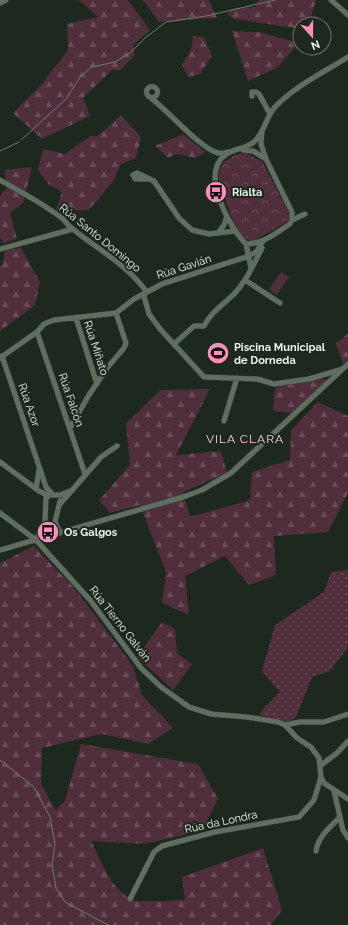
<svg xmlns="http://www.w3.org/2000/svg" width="348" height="925" font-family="Raleway,sans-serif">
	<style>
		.grass { fill: url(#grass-dots) }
		.forest { fill: url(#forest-firs) }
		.park { fill: url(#park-crowns) }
		.garden { fill: #502e3b }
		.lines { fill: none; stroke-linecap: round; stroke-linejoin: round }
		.stream { stroke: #668269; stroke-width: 1 }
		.minor-casing { stroke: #39423a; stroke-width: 6 }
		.minor { stroke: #606e61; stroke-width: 5 }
		.labels { text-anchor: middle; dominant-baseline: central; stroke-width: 4; stroke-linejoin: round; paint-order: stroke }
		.poi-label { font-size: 11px; font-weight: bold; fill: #eaf1ea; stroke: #1d281e; text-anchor: start }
		.street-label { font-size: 11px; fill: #eaf1ea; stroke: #1d281e }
		.neighbourhood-label { font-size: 12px; letter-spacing: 1px; fill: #fdcbdc; stroke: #1d281e }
	</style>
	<defs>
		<pattern id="grass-dots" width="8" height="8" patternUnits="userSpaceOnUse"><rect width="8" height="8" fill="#502e3b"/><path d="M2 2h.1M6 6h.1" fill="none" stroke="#694d58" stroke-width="1.8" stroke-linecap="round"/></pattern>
		<pattern id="forest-firs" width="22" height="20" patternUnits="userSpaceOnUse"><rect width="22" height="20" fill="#502e3b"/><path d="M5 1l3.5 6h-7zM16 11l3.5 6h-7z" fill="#694d58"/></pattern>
		<pattern id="park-crowns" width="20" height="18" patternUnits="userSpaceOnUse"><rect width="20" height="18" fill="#502e3b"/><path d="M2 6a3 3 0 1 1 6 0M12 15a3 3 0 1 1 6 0" fill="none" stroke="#694d58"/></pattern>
	</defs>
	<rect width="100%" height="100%" fill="#1d281e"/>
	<!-- grass -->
	<path class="grass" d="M348,570V647L330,671L312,677L296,717L288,722L260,715L264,708L280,692L262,671L275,625L324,592L331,572Z"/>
	<!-- forest -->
	<path class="forest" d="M79,0H128L150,30L133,45L135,55L120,70H112L83,98L90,116L42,139L13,113L41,85L68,50L67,24L98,17Z
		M143,0H209L217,18L159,22Z
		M258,0H316L309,24H300V29L234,19L227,14L234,8L256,7Z
		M232,31L259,32L299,43L277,68L248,81Z
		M193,36L204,37L212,56L200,74L188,77L182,64L191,50Z
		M121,115L141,137L136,158L121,164L113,181L89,210L56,211L62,192L47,183L38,170L43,149L65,154L90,136H98Z
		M183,134L205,152L196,158L176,154L168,158L155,146Z
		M32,167L23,203L10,213L17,239L3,243L0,237V196L8,187L4,170Z
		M21,248L40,282L35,305L0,331V266L3,264L5,250Z
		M348,334V360L343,364L336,343Z
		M322,378L327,380L293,413L273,411L275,387Z
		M210,389L176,455L221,451L227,473L183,492L190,517L250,500L252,472L290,460L291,430L318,402L348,416V493L328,532L274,536L276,575L249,585L225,556L185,576L189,615L162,603L166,572L140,505L110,513L99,500L130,465L126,423L161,390Z
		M34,546L76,590L133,666L142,695L173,728L148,744L102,734L42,748L41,783L55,810L65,801L81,744L198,764L218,799L202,831L144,844L91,841C101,861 111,890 133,900C140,903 176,900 185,900L182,877L263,848L282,910L271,925H0V563Z
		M162,622L175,629L177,653L192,664L173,690L137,657Z"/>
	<!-- park -->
	<path class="park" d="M246,153L262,161L289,213V219L285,223L253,241C236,238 231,214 226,201C224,194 220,187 219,180C216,163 233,154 246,153Z"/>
	<!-- garden -->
	<path class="garden" d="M281,272L289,277L277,295L269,289Z"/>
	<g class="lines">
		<!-- stream -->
		<path class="stream" d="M21,140L66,99L80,77L92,67L115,62L130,53L145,38L166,22L206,16L275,0
			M0,151L19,142
			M0,760L34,787L50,817L55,844L52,865L56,888L65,902L108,925"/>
		<!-- minor casing -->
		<g class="minor-casing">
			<path id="minor" d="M331,0L348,15
				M0,3L6,0
				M146.5 92a5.5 5.5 0 1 1 11 0a5.5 5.5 0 1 1-11 0Z
				M252,96V92H256L259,94L270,114
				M151,98C167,110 201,149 218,153C221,154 224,153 227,152
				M262,131L261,144L266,159L292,212V220L290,224C276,233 263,244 246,244C229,227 200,174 225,155C234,148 247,149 255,141C265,131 266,117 275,107C295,86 324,72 348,57
				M243,150L253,151L266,159
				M137,173L154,181L179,218L192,230L209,234L235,231
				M137,173L133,175L135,179H149
				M0,180C21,192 44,204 63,219C66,223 70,227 74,230C99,250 127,265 146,291L144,296L149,314L161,330L204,377L257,379L274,384L309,379L343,369
				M292,220L305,214
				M218,233L224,225L227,216
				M246,244L251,268
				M0,249L73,229
				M245,280L280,303
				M76,318L97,384
				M37,332L85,474
				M174,344L194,326H204C211,312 223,305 234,294C246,281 254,264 262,248
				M2,356L46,487L52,494
				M0,358L37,332L44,324L54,320L116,313L134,299L162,284L249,256L257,251L263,241
				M224,421L237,378
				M70,428L89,395L107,368L124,348L126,343L116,313
				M0,462L39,491L49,496
				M36,489L39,470
				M60,501L55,522L60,533
				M60,504L101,457L117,446
				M0,513L36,540L90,600L141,668L161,687L189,707L211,714L247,717L278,722L285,725L297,738L311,747L319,758L321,777L324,783L348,799
				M36,540L45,521L46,498L50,495H60L70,491
				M0,550L183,497L202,490L231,473L348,364
				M285,725L300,722H324L348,714
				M321,765L337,753L348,741
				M334,791L343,830L348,838
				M316,851C318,837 330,827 340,817
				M130,899L154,852L162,846L215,832L299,817L314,800L321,777"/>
		</g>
		<!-- minor -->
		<use href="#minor" class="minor"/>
	</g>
	<!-- icons -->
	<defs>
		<g id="bus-disc" transform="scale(1.15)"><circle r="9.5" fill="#ff8eba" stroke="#1d281e"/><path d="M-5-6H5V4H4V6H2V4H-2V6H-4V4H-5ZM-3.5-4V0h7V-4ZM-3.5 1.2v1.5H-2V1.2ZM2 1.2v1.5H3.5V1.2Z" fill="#111"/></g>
		<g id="stadium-disc" transform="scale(1.15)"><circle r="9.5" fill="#ff8eba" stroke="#1d281e"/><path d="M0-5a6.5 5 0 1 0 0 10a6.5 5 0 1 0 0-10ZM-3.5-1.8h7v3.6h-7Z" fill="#111"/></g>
	</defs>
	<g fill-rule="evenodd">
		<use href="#bus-disc" x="216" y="192"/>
		<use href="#stadium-disc" x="218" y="353"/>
		<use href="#bus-disc" x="48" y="532"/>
	</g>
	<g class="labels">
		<!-- poi labels -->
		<g class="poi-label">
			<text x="232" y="192">Rialta</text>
			<text x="234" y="347">Piscina Municipal<tspan x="234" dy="13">de Dorneda</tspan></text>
			<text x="64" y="532">Os Galgos</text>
		</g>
		<!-- street labels -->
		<g class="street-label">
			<text transform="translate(100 238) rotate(39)">Rúa Santo Domingo</text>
			<text transform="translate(184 267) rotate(-18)">Rúa Gavián</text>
			<text transform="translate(96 348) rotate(72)">Rúa Miñato</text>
			<text transform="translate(71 400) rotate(71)">Rúa Falcón</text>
			<text transform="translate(29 405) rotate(71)">Rúa Azor</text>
			<text transform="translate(120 624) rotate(52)">Rúa Tierno Galván</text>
			<text transform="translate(221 822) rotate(-12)">Rúa da Londra</text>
		</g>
		<!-- neighbourhood labels -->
		<g class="neighbourhood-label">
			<text x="245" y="439">VILA CLARA</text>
		</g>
	</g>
	<!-- north arrow -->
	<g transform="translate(312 36) rotate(159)"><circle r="19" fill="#1d281e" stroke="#6f7870"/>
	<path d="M0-3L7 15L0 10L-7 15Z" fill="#ff8eba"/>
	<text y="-6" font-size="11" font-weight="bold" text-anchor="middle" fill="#eaf1ea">N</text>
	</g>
</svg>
